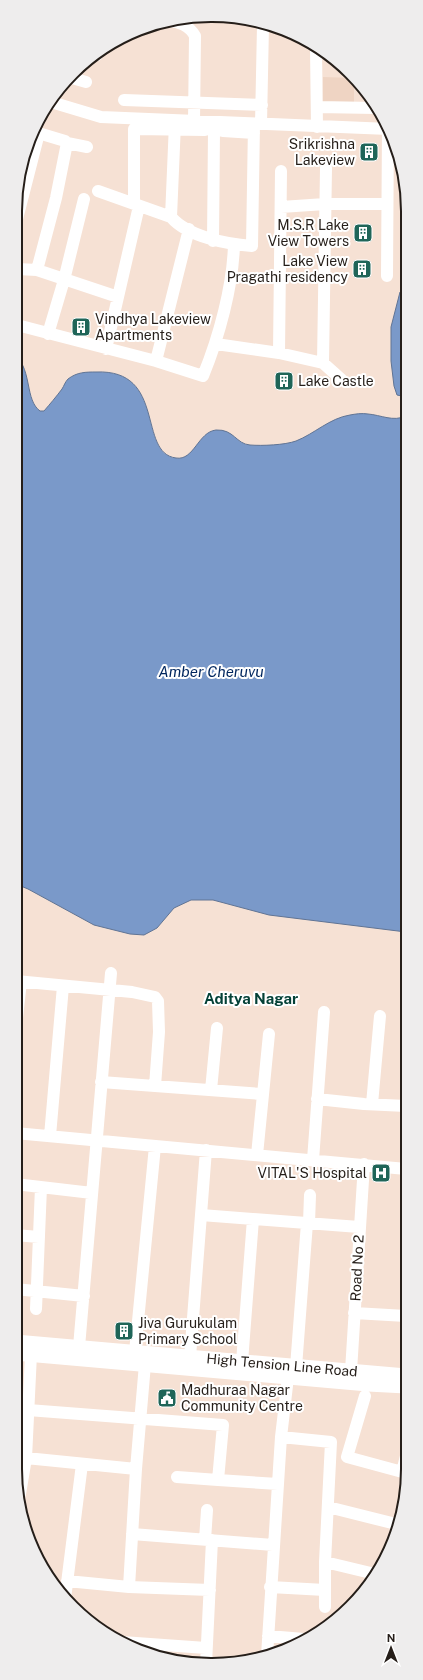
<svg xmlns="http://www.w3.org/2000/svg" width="423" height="1680" font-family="'Public Sans',sans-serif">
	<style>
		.built { fill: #efd4c3 }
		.water { fill: #7a99c9; stroke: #607494 }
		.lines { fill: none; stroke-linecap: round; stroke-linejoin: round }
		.minor { stroke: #fff; stroke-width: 12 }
		.major { stroke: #fff; stroke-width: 15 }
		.labels { text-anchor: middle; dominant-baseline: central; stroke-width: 4; stroke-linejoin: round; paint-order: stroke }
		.poi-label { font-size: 14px; fill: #251e19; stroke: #fff; text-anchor: end }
		.street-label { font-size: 14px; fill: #251e19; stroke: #fff }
		.water-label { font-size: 15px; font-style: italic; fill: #00265e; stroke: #fff }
		.neighbourhood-label { font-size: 15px; font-weight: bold; fill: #044137; stroke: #fff }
		.rim { fill: none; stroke: #251e19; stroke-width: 2 }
	</style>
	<rect width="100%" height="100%" fill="#f6e1d4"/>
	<!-- built -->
	<path class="built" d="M323,77L354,78V106L322,105Z"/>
	<!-- water -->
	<path class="water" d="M406,287V397L397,395L394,386L391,361V327L400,292Z
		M16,356C32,371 25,400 40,411H44C50,404 56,397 62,389C64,386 65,382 68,379C77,372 86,372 96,372C167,369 137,453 176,458C194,461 198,432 216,430C234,429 236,444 250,445C262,446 285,445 296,441C314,434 330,418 350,415C355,414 362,413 368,414C381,415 393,422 406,416V932L269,915L213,900H191L174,908L157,928L144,935L130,934L94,925L28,889L16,884Z"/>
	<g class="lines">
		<!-- minor -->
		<path class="minor" d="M168,21C178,21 190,26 195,36L194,122
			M316,48L317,127
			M95,54L97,55
			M72,78L86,82
			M124,100L262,105
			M51,102L101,117L389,129
			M317,107L376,108
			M261,124L263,25
			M223,131L254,133
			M35,132L65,141L67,143L56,198L37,270
			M67,143L87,147
			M98,191L171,217L175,123
			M134,203V129L205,130
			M281,207L325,204H386
			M171,217C188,237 227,244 252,246L254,124
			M17,219L39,133
			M213,241L214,130
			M17,269L37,270L118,297
			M387,276L388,126
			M17,325L156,361L203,376C219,337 233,286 234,244
			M48,334L64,280L84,199
			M216,344L279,353L323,363L342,380
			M106,349L139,206
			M279,353L281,171
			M156,361L189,229
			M323,363L326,168
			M16,981L132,992L155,997L158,1001L159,1032L155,1086
			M16,1027L21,981
			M101,1082L262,1094
			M211,1090L217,1028
			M317,1099L364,1104L406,1106
			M372,1104L380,1016
			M15,1133L406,1169
			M50,1136L63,986
			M257,1155L269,1034
			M313,1160L324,1012
			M15,1184L92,1193
			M201,1215L359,1227
			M309,1223L310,1195
			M15,1235L39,1237
			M15,1289L84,1296
			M36,1309L41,1187
			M354,1313L406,1316
			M79,1347L111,973
			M135,1352L155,1146
			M190,1357L206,1150
			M242,1362L253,1219
			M351,1371L364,1164
			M365,1396L347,1457L406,1473
			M28,1410L223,1425L218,1480L278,1484
			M281,1437L331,1442L325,1562V1607
			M26,1458L136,1469
			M402,1472L406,1456
			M177,1477L218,1480
			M20,1494L26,1458L31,1354
			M328,1507L396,1524
			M132,1534L273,1545
			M205,1540L207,1510
			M325,1562L375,1574
			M67,1581L129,1587L210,1590
			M129,1587L136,1469L145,1364
			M270,1587L325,1590
			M65,1599L82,1464
			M268,1636L304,1639
			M122,1642L206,1648
			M267,1656L281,1437L288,1377L296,1367L307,1223
			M206,1664L212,1540"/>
		<!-- major -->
		<path class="major" d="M15,1342L406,1376
			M15,1353L368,1384L406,1386"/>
	</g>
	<!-- icons -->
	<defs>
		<g id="building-square" transform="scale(1)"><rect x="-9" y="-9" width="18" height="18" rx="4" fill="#1f6558" stroke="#fff"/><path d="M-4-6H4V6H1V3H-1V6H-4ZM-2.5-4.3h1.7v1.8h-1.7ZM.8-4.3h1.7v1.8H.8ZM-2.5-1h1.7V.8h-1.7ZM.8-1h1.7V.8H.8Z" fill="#fff"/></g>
		<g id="hospital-square" transform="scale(1)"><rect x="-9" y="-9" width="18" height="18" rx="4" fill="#1f6558" stroke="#fff"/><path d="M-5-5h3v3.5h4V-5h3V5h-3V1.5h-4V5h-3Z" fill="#fff"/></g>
		<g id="civic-square" transform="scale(1)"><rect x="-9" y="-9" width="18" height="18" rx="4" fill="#1f6558" stroke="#fff"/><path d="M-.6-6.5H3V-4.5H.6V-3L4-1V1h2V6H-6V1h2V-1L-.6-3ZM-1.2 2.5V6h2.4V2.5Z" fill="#fff"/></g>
	</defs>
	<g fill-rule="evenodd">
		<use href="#building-square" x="369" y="152"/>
		<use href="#building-square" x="363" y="233"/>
		<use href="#building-square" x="362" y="269"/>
		<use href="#building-square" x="81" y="327"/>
		<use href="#building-square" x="284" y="381"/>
		<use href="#hospital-square" x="381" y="1173"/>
		<use href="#building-square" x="124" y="1331"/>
		<use href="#civic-square" x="167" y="1398"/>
	</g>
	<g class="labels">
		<!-- poi labels -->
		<g class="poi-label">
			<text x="355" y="144">Srikrishna<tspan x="355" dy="16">Lakeview</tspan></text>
			<text x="349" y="225">M.S.R Lake<tspan x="349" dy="16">View Towers</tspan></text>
			<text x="348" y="261">Lake View<tspan x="348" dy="16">Pragathi residency</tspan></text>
			<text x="95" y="319" text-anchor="start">Vindhya Lakeview<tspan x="95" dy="16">Apartments</tspan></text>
			<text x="298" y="381" text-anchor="start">Lake Castle</text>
			<text x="367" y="1173">VITAL'S Hospital</text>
			<text x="138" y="1323" text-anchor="start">Jiva Gurukulam<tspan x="138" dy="16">Primary School</tspan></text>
			<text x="181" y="1390" text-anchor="start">Madhuraa Nagar<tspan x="181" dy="16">Community Centre</tspan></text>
		</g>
		<!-- street labels -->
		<g class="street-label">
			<text transform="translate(357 1268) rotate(-87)">Road No 2</text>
			<text transform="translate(282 1365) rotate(5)">High Tension Line Road</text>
		</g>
		<!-- water labels -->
		<g class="water-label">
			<text x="211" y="671">Amber Cheruvu</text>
		</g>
		<!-- neighbourhood labels -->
		<g class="neighbourhood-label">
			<text x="251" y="998">Aditya Nagar</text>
		</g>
	</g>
	<!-- crop -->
	<path d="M0 0H423V1680H0ZM211 22H212A189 189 0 0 1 401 211V1469A189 189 0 0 1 212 1658H211A189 189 0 0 1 22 1469V211A189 189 0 0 1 211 22Z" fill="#eeeded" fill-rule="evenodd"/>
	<path class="rim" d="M211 22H212A189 189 0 0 1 401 211V1469A189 189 0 0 1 212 1658H211A189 189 0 0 1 22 1469V211A189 189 0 0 1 211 22Z"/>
	<!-- north arrow -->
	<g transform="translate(391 1648)" stroke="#ffffff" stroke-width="3" paint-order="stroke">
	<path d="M0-3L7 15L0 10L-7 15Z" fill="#251e19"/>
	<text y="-6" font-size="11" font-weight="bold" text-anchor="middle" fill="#251e19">N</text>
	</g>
</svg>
